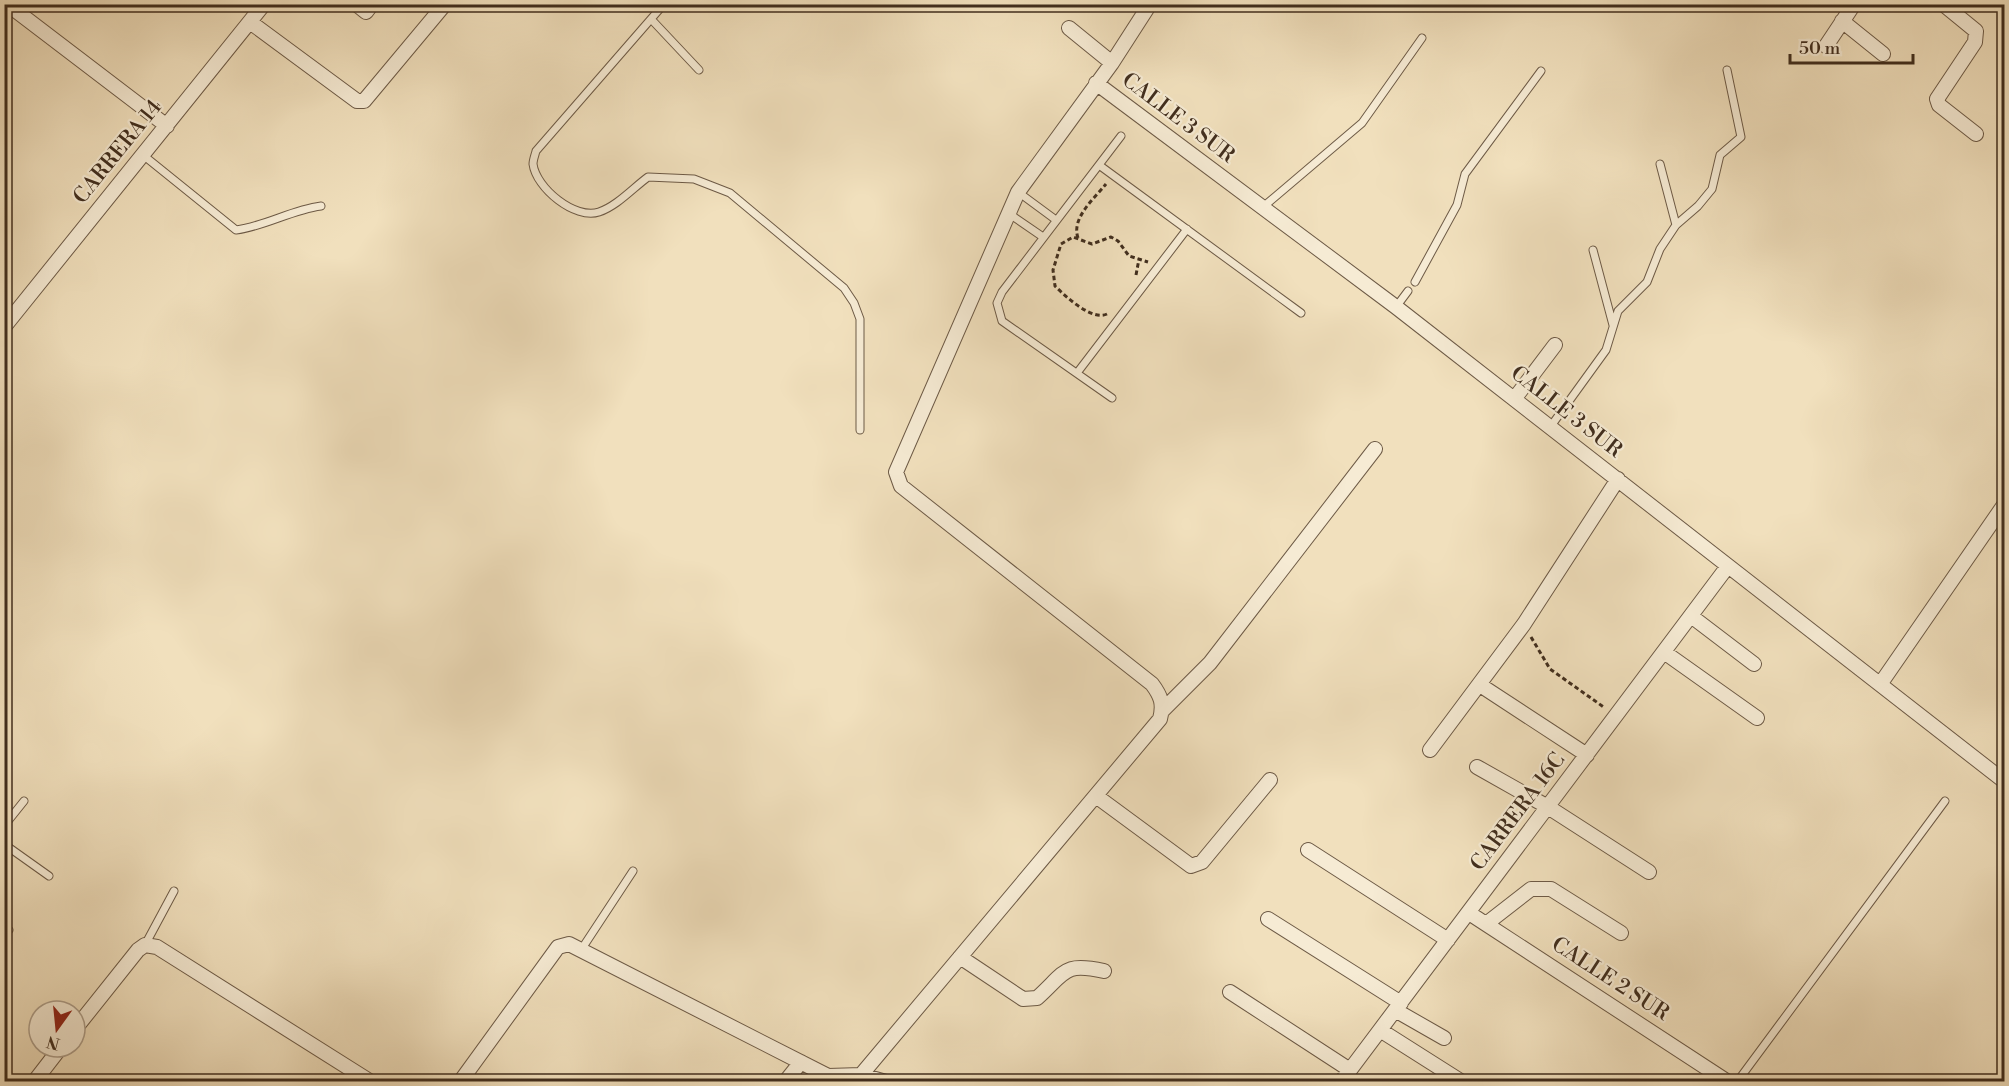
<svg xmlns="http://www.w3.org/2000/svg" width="2009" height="1086" font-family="'Libre Bodoni',serif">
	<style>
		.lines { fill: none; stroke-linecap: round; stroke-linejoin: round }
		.service-casing { stroke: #6d5a46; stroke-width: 9 }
		.minor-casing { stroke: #6d5a46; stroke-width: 16 }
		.path { stroke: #412e1e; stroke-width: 3; stroke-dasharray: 4.5 3; stroke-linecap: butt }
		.service { stroke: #f6ebd4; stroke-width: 7 }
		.minor { stroke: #f6ebd4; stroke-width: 14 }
		.labels { text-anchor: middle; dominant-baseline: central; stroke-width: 4.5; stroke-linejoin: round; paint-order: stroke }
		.street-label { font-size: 21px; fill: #412e1e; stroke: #f6ebd4 }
	</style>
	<rect width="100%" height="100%" fill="#f1e0bd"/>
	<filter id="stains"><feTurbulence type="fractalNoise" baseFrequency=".00333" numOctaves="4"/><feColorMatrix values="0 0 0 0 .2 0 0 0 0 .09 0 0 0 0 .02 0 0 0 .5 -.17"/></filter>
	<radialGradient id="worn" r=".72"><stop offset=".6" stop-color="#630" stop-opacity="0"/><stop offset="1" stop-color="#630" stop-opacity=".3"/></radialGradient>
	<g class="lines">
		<!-- service casing -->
		<g class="service-casing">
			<path id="service" d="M664,4L536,151C535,155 533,160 533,164C536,188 575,220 599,212C617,206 633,188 648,177L694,179L730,193L844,288L854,303L860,319V430
				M651,19L699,70
				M143,155L236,230C266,226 291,210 321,206
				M1660,164L1676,225
				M1099,165L1301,313
				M1018,192L1056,220
				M1263,207L1362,123L1422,38
				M1008,213L1043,237
				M1593,250L1613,325
				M1415,282L1457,205L1465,174L1541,71
				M1396,307L1408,291
				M1077,373L1187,229
				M1112,398L1002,321L997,303L1002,292L1121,136
				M1551,426L1606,350L1618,311L1647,282L1660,249L1676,225L1698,206L1712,189L1720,155L1741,137L1727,70
				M4,826L24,801
				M4,844L49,876
				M4,928L9,930
				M145,945L174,891
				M581,950L633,871
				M1737,1082L1945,801"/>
		</g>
		<!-- minor casing -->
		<g class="minor-casing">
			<path id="minor" d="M7,4L167,126
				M356,4L366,12L372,4
				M1943,4L1976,31L1975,42L1937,99L1939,105L1976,134
				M1842,21L1883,54
				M250,22L357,101H364L445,4
				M1069,28L1112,63
				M1826,46L1854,4
				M1096,83L1396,307L2004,781
				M4,327L264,4
				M1515,398L1555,345
				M1691,616L1754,664
				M1664,652L1757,718
				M1881,683L2004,505
				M1480,685L1587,755
				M1162,711L1210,663L1375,449
				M1430,750L1524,624L1618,479
				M1477,767L1548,807L1649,872
				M1096,796L1191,866L1202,862L1270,780
				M1308,850L1448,940
				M1469,913L1728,1082
				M1268,919L1401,1003
				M1486,924L1531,889H1551L1621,933
				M960,957L1023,999L1037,998C1066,972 1063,962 1104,971
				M1230,992L1350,1070
				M1395,1010L1444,1038
				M75,1029L138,950L145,945L157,947L371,1082
				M1380,1030L1462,1082
				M861,1075L1160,719C1164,704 1161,696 1152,684L901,486L896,472L1018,192L1112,63L1150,4
				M34,1082L61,1047
				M460,1082L558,947L569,944L828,1076L861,1075L886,1082
				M785,1082L801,1062
				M1341,1082L1728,566"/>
		</g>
		<!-- path -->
		<path class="path" d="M1078,238C1071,218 1094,199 1106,184
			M1136,275L1139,259
			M1107,314C1092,321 1066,297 1055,286L1053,270L1061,244L1073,237L1092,244L1111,237L1118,241L1129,256L1148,262
			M1531,637L1550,669L1605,708"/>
		<!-- service -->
		<use href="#service" class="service"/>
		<!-- minor -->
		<use href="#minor" class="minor"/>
	</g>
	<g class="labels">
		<!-- street labels -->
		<g class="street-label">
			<text transform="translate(1178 118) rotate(37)">CALLE 3 SUR</text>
			<text transform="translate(118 152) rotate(-51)">CARRERA 14</text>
			<text transform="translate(1566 412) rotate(38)">CALLE 3 SUR</text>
			<text transform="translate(1518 812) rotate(-53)">CARRERA 16C</text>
			<text transform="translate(1610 979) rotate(33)">CALLE 2 SUR</text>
		</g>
	</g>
	<!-- margin -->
	<rect width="2009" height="1086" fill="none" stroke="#f1e0bd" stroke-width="24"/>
	<rect x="6" y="6" width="1997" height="1074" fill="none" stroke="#412e1e" stroke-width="3"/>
	<rect x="12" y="12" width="1985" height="1062" fill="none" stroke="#412e1e" stroke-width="1.5"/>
	<!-- north arrow -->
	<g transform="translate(57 1029) rotate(195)"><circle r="28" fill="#f6ebd4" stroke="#ae9f8b" stroke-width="1.5"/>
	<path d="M0-4.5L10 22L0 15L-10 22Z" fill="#8f2418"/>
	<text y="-9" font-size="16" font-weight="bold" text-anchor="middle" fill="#412e1e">N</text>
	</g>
	<!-- scale -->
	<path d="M1790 54v9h123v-9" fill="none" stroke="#412e1e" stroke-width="3"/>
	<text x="1799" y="54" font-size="18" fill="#412e1e" stroke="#f6ebd4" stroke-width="4.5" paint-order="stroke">50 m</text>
	<rect width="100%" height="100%" filter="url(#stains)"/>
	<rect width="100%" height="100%" fill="url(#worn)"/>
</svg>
